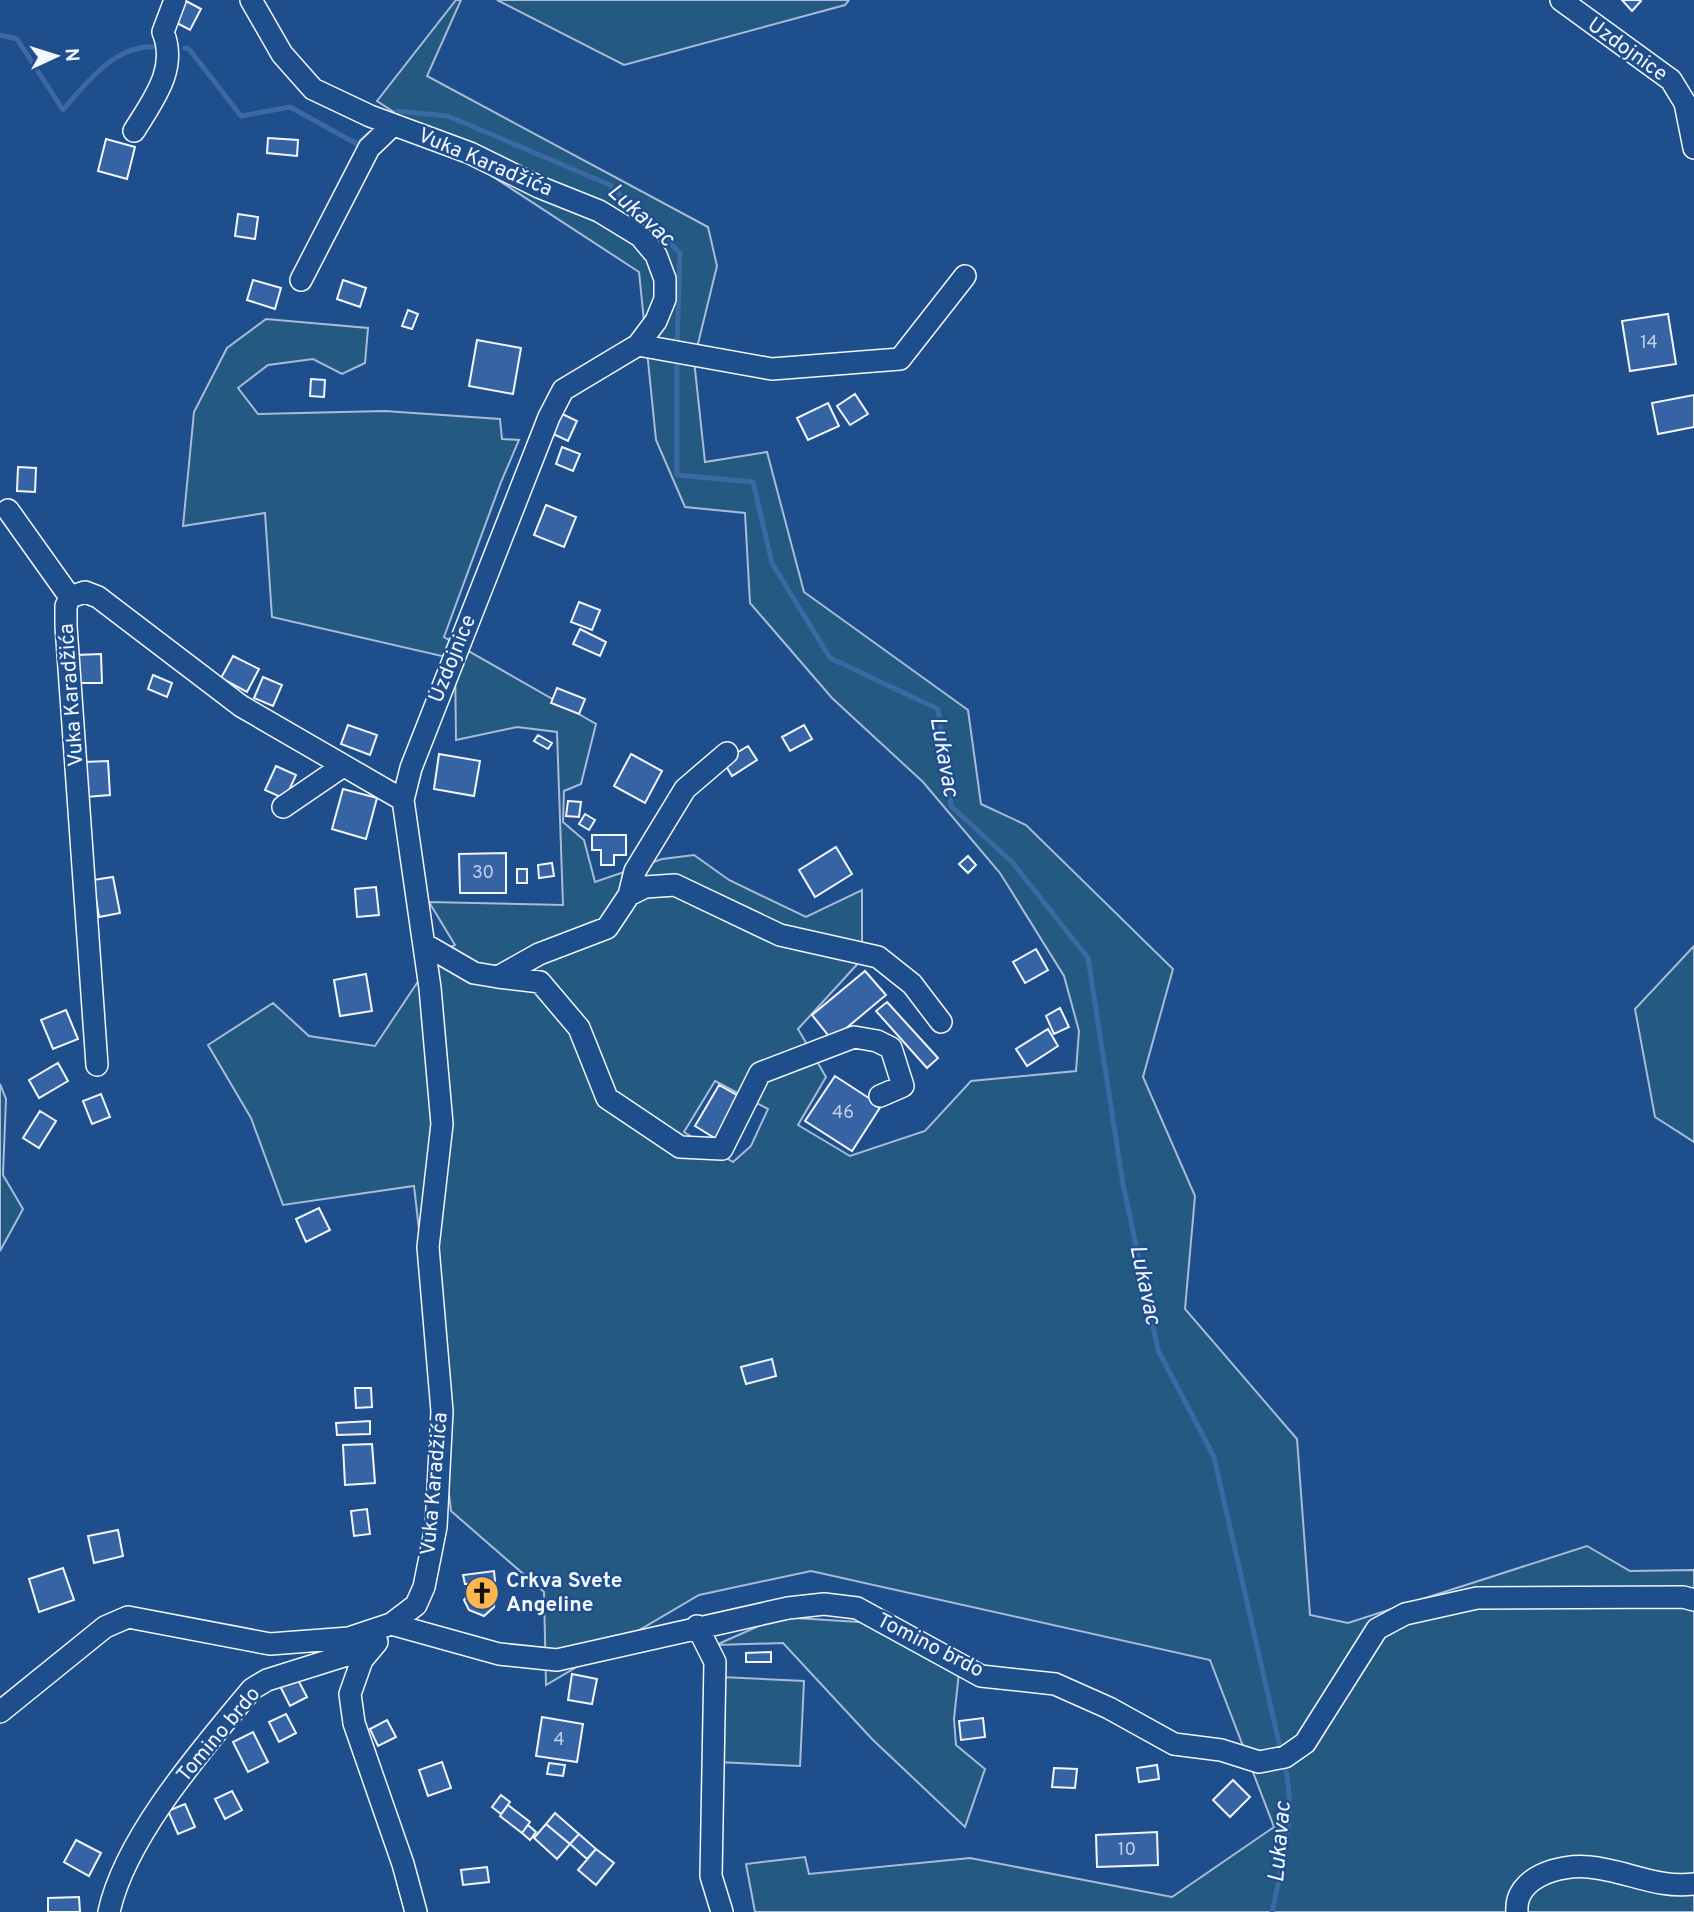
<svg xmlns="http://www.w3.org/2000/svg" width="1694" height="1912" font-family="Overpass,sans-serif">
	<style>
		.green { fill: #245a82; stroke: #a8bbd7; stroke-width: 2; fill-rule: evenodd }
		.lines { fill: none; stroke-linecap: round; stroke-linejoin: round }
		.stream { stroke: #3b69a3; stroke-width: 5 }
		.building { fill: #3563a3; stroke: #f2f6ff; stroke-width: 2 }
		.minor-casing { stroke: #f2f6ff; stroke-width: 24 }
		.minor { stroke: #1f4e8c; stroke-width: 21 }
		.labels { text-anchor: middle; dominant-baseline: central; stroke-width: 5; stroke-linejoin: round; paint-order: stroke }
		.number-label { font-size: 18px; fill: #c3d1e8 }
		.street-label { font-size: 21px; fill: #f2f6ff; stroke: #1f4e8c }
		.poi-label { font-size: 21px; font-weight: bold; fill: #f2f6ff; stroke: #1f4e8c; text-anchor: start }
		.water-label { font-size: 23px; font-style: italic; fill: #f2f6ff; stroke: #1f4e8c }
	</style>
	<rect width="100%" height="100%" fill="#1f4e8c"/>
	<!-- green -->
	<path class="green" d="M456,0H461L427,76L708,227L717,266L694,360L705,462L767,452L804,592L968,710L981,804L1026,825L1173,969L1143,1077L1195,1196L1185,1309L1297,1439L1310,1615L1348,1623L1587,1546L1630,1571L1694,1570V1912H755L746,1864L805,1857L809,1874L970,1858L1172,1897L1274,1827L1210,1660L811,1571L699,1595L546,1685L544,1592L451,1511L414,1186L283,1205L251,1118L208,1045L273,1003L309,1036L375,1046L437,953L455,945L429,902L563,905L557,732L517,727L456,740L455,659L272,617L265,513L183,526L194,412L227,348L266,319L368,328L365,363L342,374L313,359L268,365L238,388L258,414L385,411L500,419L502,439L519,440L501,482L444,637L596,724L581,784L564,791L563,822L584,840L595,882L662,859L694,855L729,880L806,917L862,890V959L798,1029L826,1077L798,1125L850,1156L925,1131L971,1081L1076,1071L1079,1031L1064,976L1000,873L923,782L832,698L750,603L745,513L685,507L656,440L639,272L377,101ZM715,1081L768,1109L751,1146L733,1162L684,1132Z
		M497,0H849L845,5L624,65Z
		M1694,946V1142L1655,1117L1635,1009Z
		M0,1084L6,1099L3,1175L23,1209L0,1251Z
		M779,1617L875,1623L959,1672L954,1719L956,1745L985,1769L965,1827L872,1739L783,1643L716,1645Z
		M721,1677L804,1681L800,1766L717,1762Z"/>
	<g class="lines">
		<!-- stream -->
		<path class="stream" d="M0,35L17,39L63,110C85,84 116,44 155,47
			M185,48L189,49L241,116L290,107L357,144L369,134
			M397,111L448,116L610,185L680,253L677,346
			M677,356V475L753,482L772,563L830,658L938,709L951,806L1012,862L1088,958L1123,1184L1158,1350L1214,1457L1279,1743
			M1272,1912C1281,1868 1296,1817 1286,1772"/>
	</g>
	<!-- building -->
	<path class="building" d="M1622,0H1640L1641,1L1632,11Z
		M186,1L201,9L190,30L175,22Z
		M268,138L298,140L297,156L267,153Z
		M106,139L135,147L127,179L98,171Z
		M238,214L258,217L255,239L235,236Z
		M253,280L281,288L275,309L247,300Z
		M343,280L366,288L360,307L337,299Z
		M408,310L418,314L412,329L402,326Z
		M1668,314L1676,364L1630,371L1622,321Z
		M477,340L521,348L513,394L469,386Z
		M311,379L325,380L324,397L310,396Z
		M855,394L868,414L850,425L837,406Z
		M1694,395V427L1658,434L1652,403Z
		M828,403L839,426L808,440L797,418Z
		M556,411L577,421L568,441L547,431Z
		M562,447L580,454L573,471L556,464Z
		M18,467L36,468L35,492L17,491Z
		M546,505L576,517L564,547L534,535Z
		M579,602L600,610L592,630L571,622Z
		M580,629L606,642L600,656L573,644Z
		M101,654L102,683H77L76,655Z
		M233,656L259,669L247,692L221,678Z
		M153,675L172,683L167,697L148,689Z
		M263,677L282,685L273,706L254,698Z
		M557,688L585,699L579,714L551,703Z
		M348,725L377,735L370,755L341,744Z
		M804,725L812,739L790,751L782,737Z
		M538,735L552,743L548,749L534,741Z
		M748,746L757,760L732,776L723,761Z
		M439,754L480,761L474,796L434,789Z
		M631,754L662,771L645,803L614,786Z
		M108,761L110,795L86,797L84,762Z
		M276,766L296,775L285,799L265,790Z
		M343,789L377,798L366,839L332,829Z
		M568,801L581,802L579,817L566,816Z
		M585,814L595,820L589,830L579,824Z
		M592,835H626V855H614V865H601V850H592Z
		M836,847L852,874L815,897L799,870Z
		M506,853V893H460L459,854Z
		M968,856L976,865L968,873L959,864Z
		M552,863L554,876L539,878L538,865Z
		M517,869H527V883H517Z
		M113,877L120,913L99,917L93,880Z
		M376,887L379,915L357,917L355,889Z
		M1036,949L1048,970L1025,983L1013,962Z
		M865,971L886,995L832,1040L812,1015Z
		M366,974L372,1011L340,1016L334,980Z
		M887,1002L938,1058L927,1068L876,1011Z
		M1060,1008L1069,1027L1054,1034L1046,1016Z
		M66,1010L78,1039L53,1049L41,1020Z
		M1048,1029L1058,1046L1027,1066L1016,1049Z
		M58,1063L68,1081L39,1098L29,1080Z
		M835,1076L881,1106L852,1151L805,1121Z
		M719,1085L742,1098L718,1140L695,1126Z
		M101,1094L110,1117L92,1124L83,1101Z
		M40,1111L56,1121L39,1148L23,1138Z
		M319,1208L330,1230L306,1242L296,1219Z
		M772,1359L776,1376L746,1384L741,1367Z
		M355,1388H371L372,1407L356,1408Z
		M370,1421V1434L337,1435L336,1423Z
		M372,1444L375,1483L345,1485L343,1445Z
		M367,1509L370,1534L354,1536L351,1511Z
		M118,1530L123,1556L94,1563L88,1536Z
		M63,1568L74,1600L39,1612L29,1579Z
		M494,1571L495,1581L488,1582L495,1595L494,1607L484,1616L469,1610L464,1600L472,1591L471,1584H465L463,1575Z
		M771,1652V1662H746V1653Z
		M572,1674L597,1679L592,1704L568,1700Z
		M297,1678L307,1697L290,1706L280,1686Z
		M286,1714L296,1733L279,1742L269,1722Z
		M542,1717L583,1724L577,1762L536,1756Z
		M983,1718L985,1737L961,1740L959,1721Z
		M387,1720L396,1737L378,1746L370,1729Z
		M253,1732L268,1762L248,1772L233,1742Z
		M442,1762L451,1788L428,1796L419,1770Z
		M549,1763L565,1765L563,1776L547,1774Z
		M1157,1765L1159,1779L1139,1782L1137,1768Z
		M1054,1768L1077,1769L1075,1788L1052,1787Z
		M1233,1780L1250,1797L1230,1817L1213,1800Z
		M232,1791L242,1810L225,1819L215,1799Z
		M501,1795L510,1802L501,1814L492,1807Z
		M185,1804L195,1827L178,1834L168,1811Z
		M508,1805L530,1822L522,1833L500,1816Z
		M555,1813L579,1834L570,1844L546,1824Z
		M546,1824L570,1844L557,1859L534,1838Z
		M528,1825L536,1832L530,1840L522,1833Z
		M1157,1832L1158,1865L1097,1867L1096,1835Z
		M579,1834L596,1849L587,1859L570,1844Z
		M76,1840L101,1853L89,1876L64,1862Z
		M596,1849L614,1863L596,1885L578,1870Z
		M487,1867L489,1882L463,1885L461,1870Z
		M79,1897L80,1912H48V1898Z"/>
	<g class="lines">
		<!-- minor casing -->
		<g class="minor-casing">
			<path id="minor" d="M1561,0L1671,80L1685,103L1694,148
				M134,131C153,100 178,69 163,32L175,0
				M301,280L369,148L393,125
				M638,345L772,369L900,359L965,276
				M8,510L70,597
				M283,807L343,766
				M629,895L635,871L685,789L727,753
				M424,944L474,973L498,977L539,954L607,928L629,895L645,887L675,885L780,935L878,957L912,984L941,1022
				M498,977L540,982L579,1028L607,1098L680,1147L722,1149L760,1073L854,1037L877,1041L891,1048L903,1086L880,1096
				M97,1065L66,626V606L70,597L85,592L98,597L241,706L403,800
				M391,1624L499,1654L557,1660L788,1608L824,1604L857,1608L981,1676L1055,1684L1109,1708L1174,1744L1221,1750L1259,1762L1285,1757L1305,1743L1377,1629L1405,1614L1477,1598L1683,1597L1694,1600
				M697,1626L715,1662L711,1876L722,1912
				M377,1642L362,1660L350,1694L354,1723L403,1864L416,1912
				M0,1712L105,1627L128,1617L270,1644L349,1638L391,1624L416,1605L424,1587L436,1527L442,1411L428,1247L442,1124L430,988L403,800L411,768L549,417L563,390L638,345L656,321L665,299V279L656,255L640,236L599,211L539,187L470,153L370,116L313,89L282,54L251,0
				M109,1912C125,1837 203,1748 252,1689L267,1680L350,1654L375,1635
				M1517,1912C1514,1877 1560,1864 1589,1867C1625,1870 1657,1889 1694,1884"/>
		</g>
		<!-- minor -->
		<use href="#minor" class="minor"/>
	</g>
	<!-- icons -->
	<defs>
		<g id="church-disc" transform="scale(1.75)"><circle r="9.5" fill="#ffb74d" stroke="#1f4e8c"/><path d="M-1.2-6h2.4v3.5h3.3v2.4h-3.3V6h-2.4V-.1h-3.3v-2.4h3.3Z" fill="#111"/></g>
	</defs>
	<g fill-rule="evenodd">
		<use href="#church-disc" x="482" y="1593"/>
	</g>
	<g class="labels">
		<!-- number labels -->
		<g class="number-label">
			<text x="1649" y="343">14</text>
			<text x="483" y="873">30</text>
			<text x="843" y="1113">46</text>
			<text x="559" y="1740">4</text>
			<text x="1127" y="1850">10</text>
		</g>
		<!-- street labels -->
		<g class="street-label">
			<text transform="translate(1627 50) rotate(36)">Uzdojnice</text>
			<text transform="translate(485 163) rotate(23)">Vuka Karadžića</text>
			<text transform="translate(453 659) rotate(-68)">Uzdojnice</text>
			<text transform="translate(72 695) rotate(-94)">Vuka Karadžića</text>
			<text transform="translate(435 1484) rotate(-85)">Vuka Karadžića</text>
			<text transform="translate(930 1646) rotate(27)">Tomino brdo</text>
			<text transform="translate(219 1735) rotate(-50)">Tomino brdo</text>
		</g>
		<!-- poi labels -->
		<g class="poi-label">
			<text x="506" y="1581">Crkva Svete<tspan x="506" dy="24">Angeline</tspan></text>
		</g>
		<!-- water labels -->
		<g class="water-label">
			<text transform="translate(640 216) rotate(42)">Lukavac</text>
			<text transform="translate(943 757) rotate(80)">Lukavac</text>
			<text transform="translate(1144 1285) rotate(78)">Lukavac</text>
			<text transform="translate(1281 1842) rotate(-85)">Lukavac</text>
		</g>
	</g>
	<!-- north arrow -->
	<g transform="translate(56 56) rotate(86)" stroke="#1f4e8c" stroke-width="5" paint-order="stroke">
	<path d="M0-5L12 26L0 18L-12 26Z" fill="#f2f6ff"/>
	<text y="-10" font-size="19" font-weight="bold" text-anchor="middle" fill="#f2f6ff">N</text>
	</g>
</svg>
